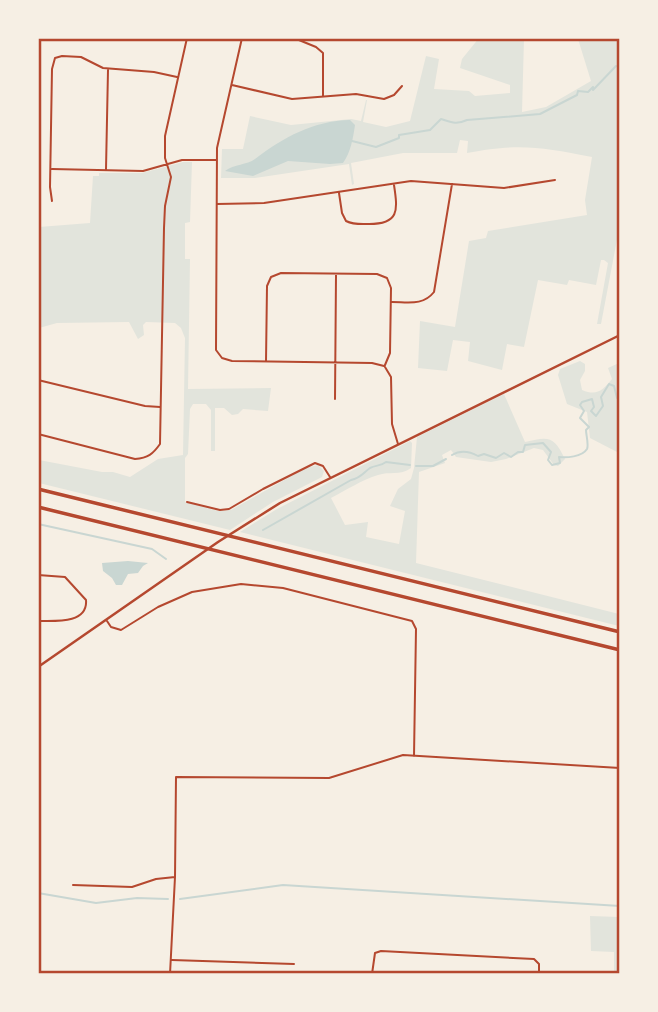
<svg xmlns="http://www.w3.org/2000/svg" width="658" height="1012" font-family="'IBM Plex Serif',serif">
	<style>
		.green { fill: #e2e4dc }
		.water { fill: #c9d6d2 }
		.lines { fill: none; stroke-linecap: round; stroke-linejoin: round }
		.stream { stroke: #c9d6d2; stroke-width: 2 }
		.minor { stroke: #b5482f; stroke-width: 2 }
		.tertiary { stroke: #b5482f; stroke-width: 2.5 }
		.motorway { stroke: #b5482f; stroke-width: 3.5 }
		.neatline { fill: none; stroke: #b5482f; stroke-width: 2.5 }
	</style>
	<rect width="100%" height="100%" fill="#f6efe4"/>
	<!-- green -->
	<path class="green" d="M479,38L524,39L522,112L546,107L591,81L578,39H618L619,229L601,324H597L608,263L604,260H601L596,285L569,280L567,285L538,280L524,347L507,344L502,370L468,361L470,342L453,340L447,371L418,368L420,321L455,327L469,241L486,238L488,231L587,215L585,200L592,157C542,147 517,143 467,153L468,141L460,140L457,153H403L351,163L354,184L352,185L349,164L255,178H221L222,149H243L250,116L291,125L351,119L361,121L366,100H367L363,122L386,127L410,121L426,56L439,59L434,89L469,91L475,96L510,93V85L460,68L462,59Z
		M183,162H192L190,222L185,223V259H190L188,389L271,388L268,411L243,409L238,414L232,415L224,408H215V451H211V410L206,404H193L190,409L188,454L185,458V502L218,511L231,510L306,468L318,465L324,471L322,477L273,502L230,530L39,483V460L102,472H113L130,477L158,459L183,455L185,338L181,328L175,323L146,322L143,325L144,335L138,339L129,322L57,323L39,328V227L90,223L93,176H99V173H142Z
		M580,361L585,364V371L580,380L582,390C597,396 602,391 612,379L608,368L619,363V453L590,438L587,412L567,404L558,375L560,369Z
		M504,394L525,442C549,436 554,436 565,459L558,466L554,465L543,450L534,448L506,459L491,462L456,457L451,450L442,455L445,463L419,472L416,563L619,614V626L240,532L277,509L410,441L412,443L411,468C400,476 389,471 378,475C362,480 346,490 331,498L345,525L368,522L366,537L399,544L405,511L390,506L398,489L411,479L414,468L417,437Z
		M590,916L619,917V973H614V952L591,951Z"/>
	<!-- water -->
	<path class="water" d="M350,120L355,125C353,138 351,152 343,163L330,164L288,161L253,176L225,171C234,164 247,165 255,159C284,137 313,121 350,120Z
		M128,561L148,563L143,566L138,573L128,574L122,585H116L112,578L103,571L102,563Z"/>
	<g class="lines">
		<!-- stream -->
		<path class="stream" d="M352,141L376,147L399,138V135L430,130L441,119C451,122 456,125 467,120L540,114L577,95L578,91L588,92L593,87V90L616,66L620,67
			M620,379V384
			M452,455C460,450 469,451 478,456L484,454L496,458L504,453L511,457L518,452H523L525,445L543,443L551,452L548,460L552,465L560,463L559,457C566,458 582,457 587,449C589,445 586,435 586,430L589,427L580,418L584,411L580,405L582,402L592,399L594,407L591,411L596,416L603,406L601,397L609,384L614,386L617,398H620
			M416,466H433L446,459
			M38,524L152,549L166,559
			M263,530L351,480C361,478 363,473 370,468C376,465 381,466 386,462L410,465
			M38,893L96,903L137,898L168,899
			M180,899L283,885L620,906"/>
		<!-- minor -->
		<path class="minor" d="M242,38L217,148L216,350L222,358L232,361L372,363L384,366
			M294,38L316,47L323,53V96
			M232,85L292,99L356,94L384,99L394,95L402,86
			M52,169L143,171L182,160H216
			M106,169L108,70
			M339,193L342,213L346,221C354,225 361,224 369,224C399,224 398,211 394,185
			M52,201L50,187L52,69L55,58L62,56L81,57L103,68L154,72L177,77
			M217,204L264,203L411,181L504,188L555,180
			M392,302C408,302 423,306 434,292L452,184
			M266,361L267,286L271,277L281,273L377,274L387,278L391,288L390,353L385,365
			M385,367L391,377L392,424L398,444
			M38,380L145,406L160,407
			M335,399L336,275
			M38,434L135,459C148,458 153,454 160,444L164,228L165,206L171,177L165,158V136L187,38
			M187,502L220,510L229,509L263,489L315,463L323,466L330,477
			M38,575L65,577L86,600C88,624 55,621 38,621
			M107,621L111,627L121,630L158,607L192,592L241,584L283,588L412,621L416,629L414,756
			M73,885L132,887L156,879L175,877
			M172,960L294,964
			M170,974L175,877L176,777L329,778L403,755L620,768
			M372,974L375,953L381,951L534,959L539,964V974"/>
		<!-- tertiary -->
		<path class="tertiary" d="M38,667L218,542L280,503L620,335"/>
		<!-- motorway -->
		<path class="motorway" d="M38,489L620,632
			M38,507L620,650"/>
	</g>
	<!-- border -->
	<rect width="658" height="1012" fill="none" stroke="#f6efe4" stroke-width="80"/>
	<rect x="40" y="40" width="578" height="932" class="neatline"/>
</svg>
